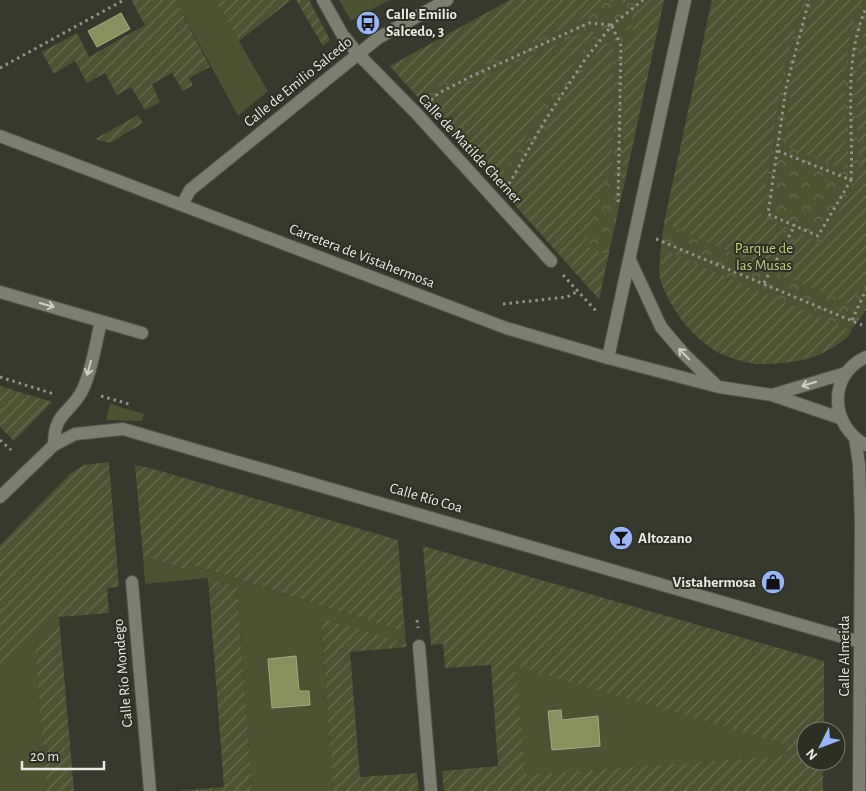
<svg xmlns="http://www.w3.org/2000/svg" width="866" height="791" font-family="'Alegreya Sans',sans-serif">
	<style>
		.grass { fill: #4c5332 }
		.park { fill: url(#park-crowns) }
		.garden { fill: url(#garden-furrows); fill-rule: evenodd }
		.water { fill: #86915d; stroke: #a4ac85 }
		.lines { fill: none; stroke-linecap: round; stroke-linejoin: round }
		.minor-casing { stroke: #52554a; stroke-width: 14 }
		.path { stroke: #93958a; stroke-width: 3; stroke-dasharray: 2.5 4; stroke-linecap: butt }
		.minor { stroke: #7b7f6f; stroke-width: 12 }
		.oneway { stroke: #ced1c6 }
		.labels { text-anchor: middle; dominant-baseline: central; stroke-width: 4; stroke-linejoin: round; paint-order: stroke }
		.poi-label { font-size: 15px; font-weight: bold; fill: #eaece3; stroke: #2c2f22; text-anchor: start }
		.street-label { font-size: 15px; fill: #eaece3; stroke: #2c2f22 }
		.park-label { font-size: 15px; fill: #bdce7f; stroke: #2c2f22 }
	</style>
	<defs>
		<pattern id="park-crowns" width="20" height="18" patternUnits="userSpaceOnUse" patternTransform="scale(1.25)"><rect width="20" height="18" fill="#4c5332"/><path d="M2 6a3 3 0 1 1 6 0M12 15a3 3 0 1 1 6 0" fill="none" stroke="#666c50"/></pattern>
		<pattern id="garden-furrows" width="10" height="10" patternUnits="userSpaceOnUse" patternTransform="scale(1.25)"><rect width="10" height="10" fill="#4c5332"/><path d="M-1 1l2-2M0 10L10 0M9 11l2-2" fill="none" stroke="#666c50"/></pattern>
	</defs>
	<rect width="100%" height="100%" fill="#36392c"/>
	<!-- grass -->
	<path class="grass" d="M185,0H215L268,91L238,116L178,5Z
		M339,0H389L351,21Z
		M110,404L144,414L142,421L106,420Z
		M143,556L188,571V564L405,632L406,643L321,619L333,791H252L237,587L208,578L145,584Z
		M55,614L59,617L34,644L47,791H0V673Z
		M514,665L786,745L787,755L526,775Z"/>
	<!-- park -->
	<path class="park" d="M510,0H664L599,299L390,66Z
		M712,0H866V310C838,352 815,363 765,364C722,365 682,332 666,293C664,288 660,281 660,275C658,238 670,200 677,163C689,109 701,54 712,0Z"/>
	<!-- garden -->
	<path class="garden" d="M131,0H185L178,5L210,67L189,78L193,85L183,91L172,73L152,84L160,102L145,110L131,87L117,95L105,73L87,83L75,61L54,74L42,52L77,33L89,57L145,25Z
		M215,0H291L239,41Z
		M296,0H309L330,40L323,46Z
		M510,0H630L626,3C608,0 598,2 587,17L431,89L419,99L390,66Z
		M650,0H664L623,190L624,43L633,32L631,16Z
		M712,0H804L784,66L761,215L786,227L767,268L664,223Z
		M815,0H862C838,52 845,115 848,171L785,146C789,98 795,44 815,0Z
		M866,26V275L852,305L778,273L798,232L821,243L857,179L859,164L856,93L858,56Z
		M591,29L595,35L557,86L496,184L429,109L444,95Z
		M604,43L613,45L612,167L584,245L608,255L599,299L507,196L566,95Z
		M138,115L143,123L110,143L95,139Z
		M662,249L852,331C844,344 825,352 811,357C784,365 757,366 729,357C699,348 669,308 660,279C658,271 661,258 662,249Z
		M0,386L52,402L14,441L0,427Z
		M109,462L119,587L107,588L109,613L59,617L74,791H47L34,644L59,617L55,614L0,673V545L71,473L84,465Z
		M135,465L150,468L398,540L405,632L189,564V571L143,556Z
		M423,546L824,661V731H806V761H823V791H444L442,771L498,766L491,665L445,668L443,644L431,645ZM515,666L786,745L787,755L526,775Z
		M208,578L237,587L252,791H176L224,787Z
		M321,618L406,643L407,647L350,652L360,777L417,773L419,791H333Z"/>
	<!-- water -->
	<path class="water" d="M121,13L130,29L97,47L88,31Z
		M296,656L299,691H309L310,705L272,708L268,659Z
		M561,710L562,720L598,716L600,746L552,750L548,711Z"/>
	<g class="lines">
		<!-- minor casing -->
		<g class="minor-casing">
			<path id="minor" d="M323,0L342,34L359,55L417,114L551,261
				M0,136L506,328L608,358L719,387L772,395L840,418
				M182,205L190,190L378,38L447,0
				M630,260L661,327L684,354L717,386
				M0,292L142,333
				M866,357C827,375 830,426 866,445
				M608,358L685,0
				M772,395L846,373
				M855,438L859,464L861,522L859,791
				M54,445C54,411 71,414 83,389C92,370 96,342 101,321
				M0,497L54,445L75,434L123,429L860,642
				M132,582L150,791
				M419,646L431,791"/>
		</g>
		<!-- path -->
		<path class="path" d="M612,26L621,46L618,205
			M0,68L122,1
			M431,100L439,93L470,77L589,23L611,25
			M778,151L851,180L818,236L768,214L786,88L809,0
			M851,180C854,122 842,63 866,8
			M509,184L544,122L584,61L612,25L643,0
			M656,239L862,325
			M563,275L598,313
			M764,283L795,225
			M503,304L567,297L578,291
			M852,320L866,290
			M0,377L54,394
			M101,396L129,404
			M0,440L11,450
			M417,620L418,628"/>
		<!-- minor -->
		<use href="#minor" class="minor"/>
	</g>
	<!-- one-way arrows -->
	<defs><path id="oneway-shaft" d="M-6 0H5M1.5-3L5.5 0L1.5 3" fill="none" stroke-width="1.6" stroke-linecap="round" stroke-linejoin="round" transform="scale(1.25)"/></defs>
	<g class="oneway">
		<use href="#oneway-shaft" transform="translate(47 305) rotate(16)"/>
		<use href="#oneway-shaft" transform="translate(684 354) rotate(-134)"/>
		<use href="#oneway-shaft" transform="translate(89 368) rotate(105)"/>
		<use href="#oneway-shaft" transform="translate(809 384) rotate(163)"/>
	</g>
	<!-- icons -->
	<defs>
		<g id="bus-disc" transform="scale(1.25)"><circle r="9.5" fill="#9ab5fd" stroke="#2c2f22"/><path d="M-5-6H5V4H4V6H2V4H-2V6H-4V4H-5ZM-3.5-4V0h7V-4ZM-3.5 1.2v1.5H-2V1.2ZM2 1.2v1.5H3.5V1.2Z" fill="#111"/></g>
		<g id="bar-disc" transform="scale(1.25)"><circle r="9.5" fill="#9ab5fd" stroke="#2c2f22"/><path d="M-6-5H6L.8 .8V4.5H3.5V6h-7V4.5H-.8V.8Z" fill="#111"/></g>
		<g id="shop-disc" transform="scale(1.25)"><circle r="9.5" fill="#9ab5fd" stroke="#2c2f22"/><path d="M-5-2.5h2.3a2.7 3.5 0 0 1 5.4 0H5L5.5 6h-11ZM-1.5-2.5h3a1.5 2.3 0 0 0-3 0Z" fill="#111"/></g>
	</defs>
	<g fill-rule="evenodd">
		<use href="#bus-disc" x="368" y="23"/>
		<use href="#bar-disc" x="621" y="538"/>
		<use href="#shop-disc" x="773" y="582"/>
	</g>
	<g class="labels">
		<!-- poi labels -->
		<g class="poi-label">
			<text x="386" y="14">Calle Emilio<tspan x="386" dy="17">Salcedo, 3</tspan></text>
			<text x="638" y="538">Altozano</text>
			<text x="756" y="582" text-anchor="end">Vistahermosa</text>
		</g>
		<!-- street labels -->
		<g class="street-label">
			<text transform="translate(298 82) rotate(-39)">Calle de Emilio Salcedo</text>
			<text transform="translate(470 149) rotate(47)">Calle de Matilde Cherner</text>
			<text transform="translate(362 256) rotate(21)">Carretera de Vistahermosa</text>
			<text transform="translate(426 498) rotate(16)">Calle Río Coa</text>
			<text transform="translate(844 656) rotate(-90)">Calle Almeida</text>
			<text transform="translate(123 673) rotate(-95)">Calle Río Mondego</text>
		</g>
		<!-- park labels -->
		<g class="park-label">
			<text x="764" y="248">Parque de<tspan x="764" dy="17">las Musas</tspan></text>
		</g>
	</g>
	<!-- north arrow -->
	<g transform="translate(821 746) rotate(228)"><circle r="24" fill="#2c2f22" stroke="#787b6f"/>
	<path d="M0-4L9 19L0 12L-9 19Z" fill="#9ab5fd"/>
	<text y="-8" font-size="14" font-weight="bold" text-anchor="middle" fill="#eaece3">N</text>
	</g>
	<!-- scale -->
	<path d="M22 761v8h82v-8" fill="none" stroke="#eaece3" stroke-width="2.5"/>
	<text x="30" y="761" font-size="15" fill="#eaece3" stroke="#2c2f22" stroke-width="4" paint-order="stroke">20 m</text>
</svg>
